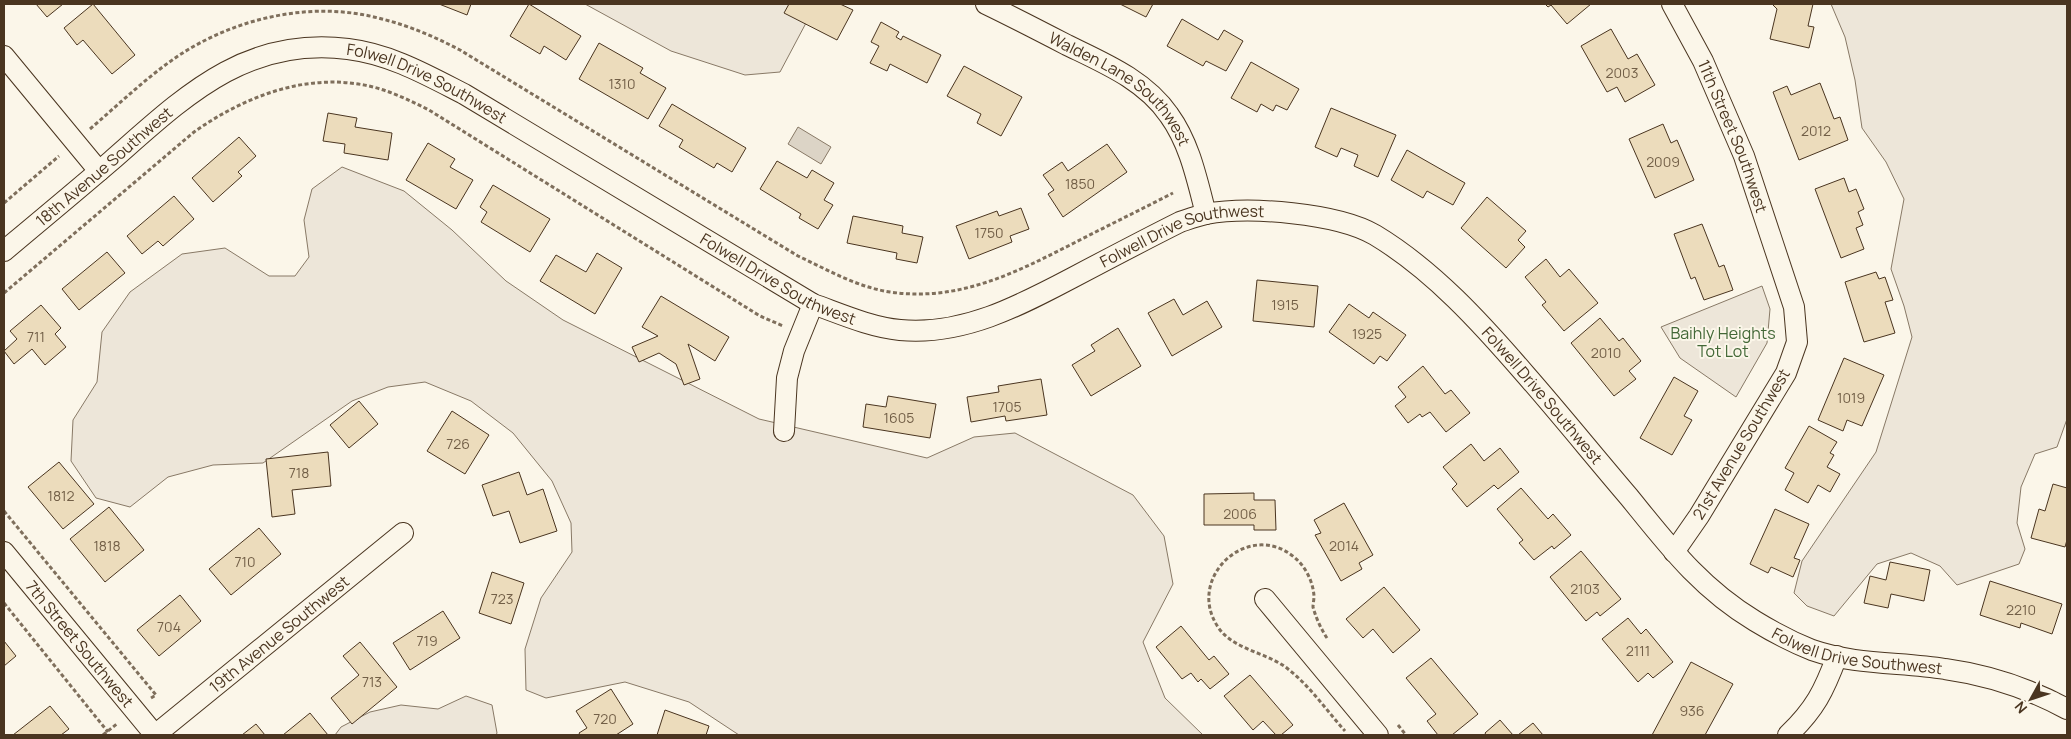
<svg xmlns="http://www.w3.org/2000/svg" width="2071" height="739" font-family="Manrope,sans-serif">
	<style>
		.green { fill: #ede6d9; stroke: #887966 }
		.water { fill: #dcd4c6; stroke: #887966 }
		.building { fill: #ecdcbc; stroke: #4a3520 }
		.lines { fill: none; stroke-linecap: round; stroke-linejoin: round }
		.minor-casing { stroke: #4a3520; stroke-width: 22 }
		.path { stroke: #7f6f5c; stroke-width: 3; stroke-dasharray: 4 2.5; stroke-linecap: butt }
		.minor { stroke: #fbf6e9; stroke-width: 20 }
		.labels { text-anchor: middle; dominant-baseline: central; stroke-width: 4; stroke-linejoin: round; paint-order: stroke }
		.number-label { font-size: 14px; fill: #725f47 }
		.street-label { font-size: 16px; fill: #4a3520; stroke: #fbf6e9 }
		.park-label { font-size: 16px; fill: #436837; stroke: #fbf6e9 }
	</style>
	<rect width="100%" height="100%" fill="#fbf6e9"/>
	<!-- green -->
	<path class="green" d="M585,4H794L806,23L780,72L745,75L671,51Z
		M1831,4H2067V419L2057,447L2035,454L2021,487L2017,523L2025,549L2019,564L1957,585L1940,566L1911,553L1877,564L1834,616L1807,606L1794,593L1802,561L1876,452L1912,337L1904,306L1891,269L1904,199L1886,162L1862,128L1855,80L1845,37Z
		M342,167L404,191L452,230L506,281L563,320L759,419L927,458L974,437L1015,433L1133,495L1164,536L1173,584L1143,642L1165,698L1203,735H739L689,702L625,682L546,698L526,690L525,649L541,598L572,552L571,523L552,481L513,433L471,401L425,382L388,387L352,401L263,463L213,465L168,477L130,507L96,498L71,461L73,420L97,382L102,332L130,292L182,254L225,248L269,276H295L309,257L304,220L312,189Z
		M1762,286L1770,309L1767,343L1736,397L1680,358L1661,327Z
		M466,696L492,705L497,733L496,735H335L341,727L370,712L401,705L438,709Z"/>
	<!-- water -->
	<path class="water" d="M798,127L831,147L821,164L788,144Z"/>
	<!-- building -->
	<path class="building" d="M36,4H63L47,17Z
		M93,4L135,55L112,74L83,40L77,45L64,28Z
		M439,4H471L467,15Z
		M529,4L581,36L566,60L544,46L540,54L510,36Z
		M789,4H840L853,10L837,40L784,13Z
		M1120,4H1153L1146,17Z
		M1545,4H1591L1567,24L1551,5L1548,7Z
		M1772,4H1813L1808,26L1814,27L1809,48L1770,39L1777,9Z
		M1182,19L1218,40L1224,30L1243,41L1226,71L1206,61L1203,66L1167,46Z
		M881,22L899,32L896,37L901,40L903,36L941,55L927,83L890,64L887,71L870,63L879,46L871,42Z
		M1611,29L1628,59L1637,54L1655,85L1625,102L1617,87L1607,92L1581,46Z
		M599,43L643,68L640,73L666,88L648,119L579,79Z
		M1251,62L1299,89L1287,110L1276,105L1273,111L1261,104L1257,112L1231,98Z
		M964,66L1022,97L1001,136L977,123L981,114L947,96Z
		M1820,83L1834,119L1840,117L1848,140L1799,160L1773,92L1787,86L1791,95Z
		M672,104L746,148L732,172L717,163L714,168L679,147L683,140L659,126Z
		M1331,108L1396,135L1378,177L1354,166L1358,155L1341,148L1337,157L1315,147Z
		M328,113L357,118L355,127L392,133L388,160L344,153L345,144L323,141Z
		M1663,124L1671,143L1677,140L1694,180L1655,198L1629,139Z
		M239,137L256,156L238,172L242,176L213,202L192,178Z
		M428,143L455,159L450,167L473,180L456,209L406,180Z
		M1107,144L1127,172L1063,217L1048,194L1054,190L1043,175L1062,162L1068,171Z
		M1407,150L1465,183L1453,205L1427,191L1423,198L1391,180Z
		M777,161L807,178L812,170L834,183L824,200L833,205L818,229L799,218L801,214L760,189Z
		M1844,178L1849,192L1856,189L1864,209L1858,212L1863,225L1856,228L1864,249L1841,258L1815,189Z
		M493,185L550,219L530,252L481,222L487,212L480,207Z
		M174,196L194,219L163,246L158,241L142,254L127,236Z
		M1487,197L1526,231L1518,240L1525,247L1506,268L1461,228Z
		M1021,208L1029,229L1010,236L1012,242L969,259L956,226L997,211L999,216Z
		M853,216L903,226L902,233L923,237L917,263L896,259L897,253L847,243Z
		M1702,224L1719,267L1724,265L1733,290L1704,300L1695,277L1691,279L1674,234Z
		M107,252L125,273L79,310L62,289Z
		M597,253L622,268L595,314L540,281L556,255L586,272Z
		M1546,259L1560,277L1569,269L1598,303L1564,331L1542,305L1546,302L1525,277Z
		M1876,272L1879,279L1885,277L1893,300L1885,302L1895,333L1864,342L1845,282Z
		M1257,280L1318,286L1314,327L1253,321Z
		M661,296L729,337L715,361L688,344L700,379L684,385L676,364L659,353L639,362L632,347L658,336L642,327Z
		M1174,299L1183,315L1207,301L1222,327L1172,356L1148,313Z
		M1349,304L1369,318L1373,312L1406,335L1387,361L1380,356L1374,364L1329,332Z
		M41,305L61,328L55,334L66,347L45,365L32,349L14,364L4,351L17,339L10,331Z
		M1600,318L1619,341L1623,338L1641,361L1629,371L1636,379L1614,396L1571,343Z
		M1118,328L1141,366L1091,396L1072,365L1095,351L1091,345Z
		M1844,358L1884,375L1862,426L1847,420L1843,431L1818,420Z
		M1423,366L1445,394L1451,390L1470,413L1446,432L1430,412L1422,417L1420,414L1408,423L1395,406L1406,397L1398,387Z
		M1674,377L1698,391L1684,416L1692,420L1672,455L1640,438Z
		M1041,379L1047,415L1006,421L1005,416L971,422L967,397L999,392L998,386Z
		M888,396L936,404L930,438L863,427L866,404L886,407Z
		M359,401L378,424L349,448L330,425Z
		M452,411L489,435L465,474L427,451Z
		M1809,426L1837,442L1830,453L1834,455L1827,467L1840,474L1830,492L1818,485L1808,503L1785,490L1794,473L1785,468Z
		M1471,444L1484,461L1500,448L1519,472L1498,489L1494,485L1467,507L1452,489L1457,484L1443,467Z
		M328,452L331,486L292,490L295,514L272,517L266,459Z
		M59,462L94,504L63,529L28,487Z
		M519,472L527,495L543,489L557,531L520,543L509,511L493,516L482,485Z
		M2053,484L2067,488V540L2065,547L2031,538L2039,509L2045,511Z
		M1521,488L1548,519L1553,514L1571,535L1554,549L1552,546L1534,560L1519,543L1523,540L1497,509Z
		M1254,493V500H1275L1276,530H1254V525H1204V494Z
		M1344,503L1373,555L1359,563L1362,569L1341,581L1315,535L1321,533L1314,520Z
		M109,507L144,550L105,582L70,539Z
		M1775,509L1809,524L1794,558L1800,560L1793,577L1771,567L1768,573L1750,564Z
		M259,528L281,554L231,595L209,569Z
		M1581,551L1621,599L1600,616L1597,612L1586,621L1550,577Z
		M1890,562L1930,570L1924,601L1891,594L1888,608L1864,603L1870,576L1886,580Z
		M492,572L524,583L511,624L479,613Z
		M1990,581L2062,604L2052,634L2021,623L2020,628L1980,615Z
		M1384,587L1420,630L1393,653L1373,629L1363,638L1346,619Z
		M180,595L201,621L159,656L137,630Z
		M443,611L460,638L410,670L393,643Z
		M1628,618L1641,634L1646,629L1673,662L1653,678L1648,673L1638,682L1602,639Z
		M1181,626L1209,660L1214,656L1229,674L1210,689L1201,679L1198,682L1191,673L1182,679L1156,647Z
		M4,641L16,656L4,666Z
		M360,642L397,687L352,724L331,698L359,675L343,656Z
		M1431,658L1478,714L1452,735H1438L1427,721L1436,714L1406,678Z
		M1691,662L1733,684L1705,735H1652Z
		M1250,675L1293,725L1281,735H1276L1263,721L1253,730L1224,696Z
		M611,689L633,724L616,735H580L579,733L587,728L576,711Z
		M50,706L69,729L61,735H13Z
		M665,710L709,726L706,735H657Z
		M310,713L328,735H283Z
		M1500,720L1513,735H1486L1485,733Z
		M1533,723L1543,735H1518Z
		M256,724L265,735H242Z"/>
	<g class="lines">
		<!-- minor casing -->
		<g class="minor-casing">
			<g id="minor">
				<path id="s1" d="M986,4C1013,17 1040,31 1067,45C1104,63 1145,80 1169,115C1190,144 1197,180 1206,214"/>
				<path id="s2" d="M1672,4L1703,61L1744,156L1794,307L1797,342L1786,373L1699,516L1674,552"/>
				<path d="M4,56L99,171"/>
				<path id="s3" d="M4,251C40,221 76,191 111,161C183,98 244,36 348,49C390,54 427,75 464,94L813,304C841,314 870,327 900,330C962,336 1019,306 1072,278C1108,259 1144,240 1180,222C1189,219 1197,216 1206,214C1249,206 1337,213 1375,235C1433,270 1481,323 1525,374C1560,414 1594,456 1629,497C1668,545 1700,588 1755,621C1773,632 1792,642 1812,650C1855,665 1902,662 1945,669C1988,675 2030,689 2067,709"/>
				<path d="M784,431L787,378L794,351L813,304"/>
				<path id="s4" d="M4,552L155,735"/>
				<path d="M1265,599L1378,735"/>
				<path id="s5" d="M155,735L403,533"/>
				<path d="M1788,735C1815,709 1824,691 1837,656"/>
			</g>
		</g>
		<!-- path -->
		<path class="path" d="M90,129C119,104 147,77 178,56C237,17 314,0 382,19C410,26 435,37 460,50L798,256C828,270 857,287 890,292C959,302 1015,273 1074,243C1107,226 1140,210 1173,193
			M4,203L59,156
			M4,293L194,132C245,96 309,71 373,87C393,92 411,101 429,110L760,316L783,326
			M4,511L156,695L151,698
			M4,603L108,732
			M1327,638C1321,629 1316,618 1313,607C1313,604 1314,600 1314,596C1313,581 1305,566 1294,557C1248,519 1185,578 1218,627C1233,650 1267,652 1288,669C1310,686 1327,711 1345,731
			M1398,725L1406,735
			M103,735L118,723"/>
		<!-- minor -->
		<use href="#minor" class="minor"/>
	</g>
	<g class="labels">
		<!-- number labels -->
		<g class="number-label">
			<text x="1622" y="72">2003</text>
			<text x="622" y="83">1310</text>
			<text x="1816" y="130">2012</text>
			<text x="1663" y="161">2009</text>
			<text x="1080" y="183">1850</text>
			<text x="989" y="232">1750</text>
			<text x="1285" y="304">1915</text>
			<text x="1367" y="333">1925</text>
			<text x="36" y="336">711</text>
			<text x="1606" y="352">2010</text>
			<text x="1851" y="397">1019</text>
			<text x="1007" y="406">1705</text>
			<text x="899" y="417">1605</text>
			<text x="458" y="443">726</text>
			<text x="299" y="472">718</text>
			<text x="61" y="495">1812</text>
			<text x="1240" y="513">2006</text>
			<text x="107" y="545">1818</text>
			<text x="1344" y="545">2014</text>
			<text x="245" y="561">710</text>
			<text x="1585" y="588">2103</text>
			<text x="502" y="598">723</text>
			<text x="2021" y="609">2210</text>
			<text x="169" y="626">704</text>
			<text x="427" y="640">719</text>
			<text x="1638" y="650">2111</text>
			<text x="372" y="681">713</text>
			<text x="1692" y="710">936</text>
			<text x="605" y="718">720</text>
		</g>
		<!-- street labels -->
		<g class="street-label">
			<text stroke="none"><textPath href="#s3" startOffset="498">Folwell Drive Southwest</textPath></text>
			<text stroke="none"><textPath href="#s1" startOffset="161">Walden Lane Southwest</textPath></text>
			<text stroke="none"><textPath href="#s2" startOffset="146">11th Street Southwest</textPath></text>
			<text stroke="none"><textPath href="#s3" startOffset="131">18th Avenue Southwest</textPath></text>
			<text stroke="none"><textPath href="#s3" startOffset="1338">Folwell Drive Southwest</textPath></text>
			<text stroke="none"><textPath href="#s3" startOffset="902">Folwell Drive Southwest</textPath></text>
			<text stroke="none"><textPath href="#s3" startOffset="1772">Folwell Drive Southwest</textPath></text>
			<text transform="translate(1741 444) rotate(-59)">21st Avenue Southwest</text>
			<text stroke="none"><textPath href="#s5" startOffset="160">19th Avenue Southwest</textPath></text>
			<text stroke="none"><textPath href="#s4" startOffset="119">7th Street Southwest</textPath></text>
			<text stroke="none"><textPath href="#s3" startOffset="2192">Folwell Drive Southwest</textPath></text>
		</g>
		<!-- park labels -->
		<g class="park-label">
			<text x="1723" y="333">Baihly Heights<tspan x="1723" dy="18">Tot Lot</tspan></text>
		</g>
	</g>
	<!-- border -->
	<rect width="2071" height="739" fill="none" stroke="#4a3520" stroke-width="10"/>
	<!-- north arrow -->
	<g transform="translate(2031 699) rotate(230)" stroke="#fbf6e9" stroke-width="4" paint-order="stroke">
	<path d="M0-4L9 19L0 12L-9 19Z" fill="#4a3520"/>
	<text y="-8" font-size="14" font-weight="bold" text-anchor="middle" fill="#4a3520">N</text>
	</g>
</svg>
